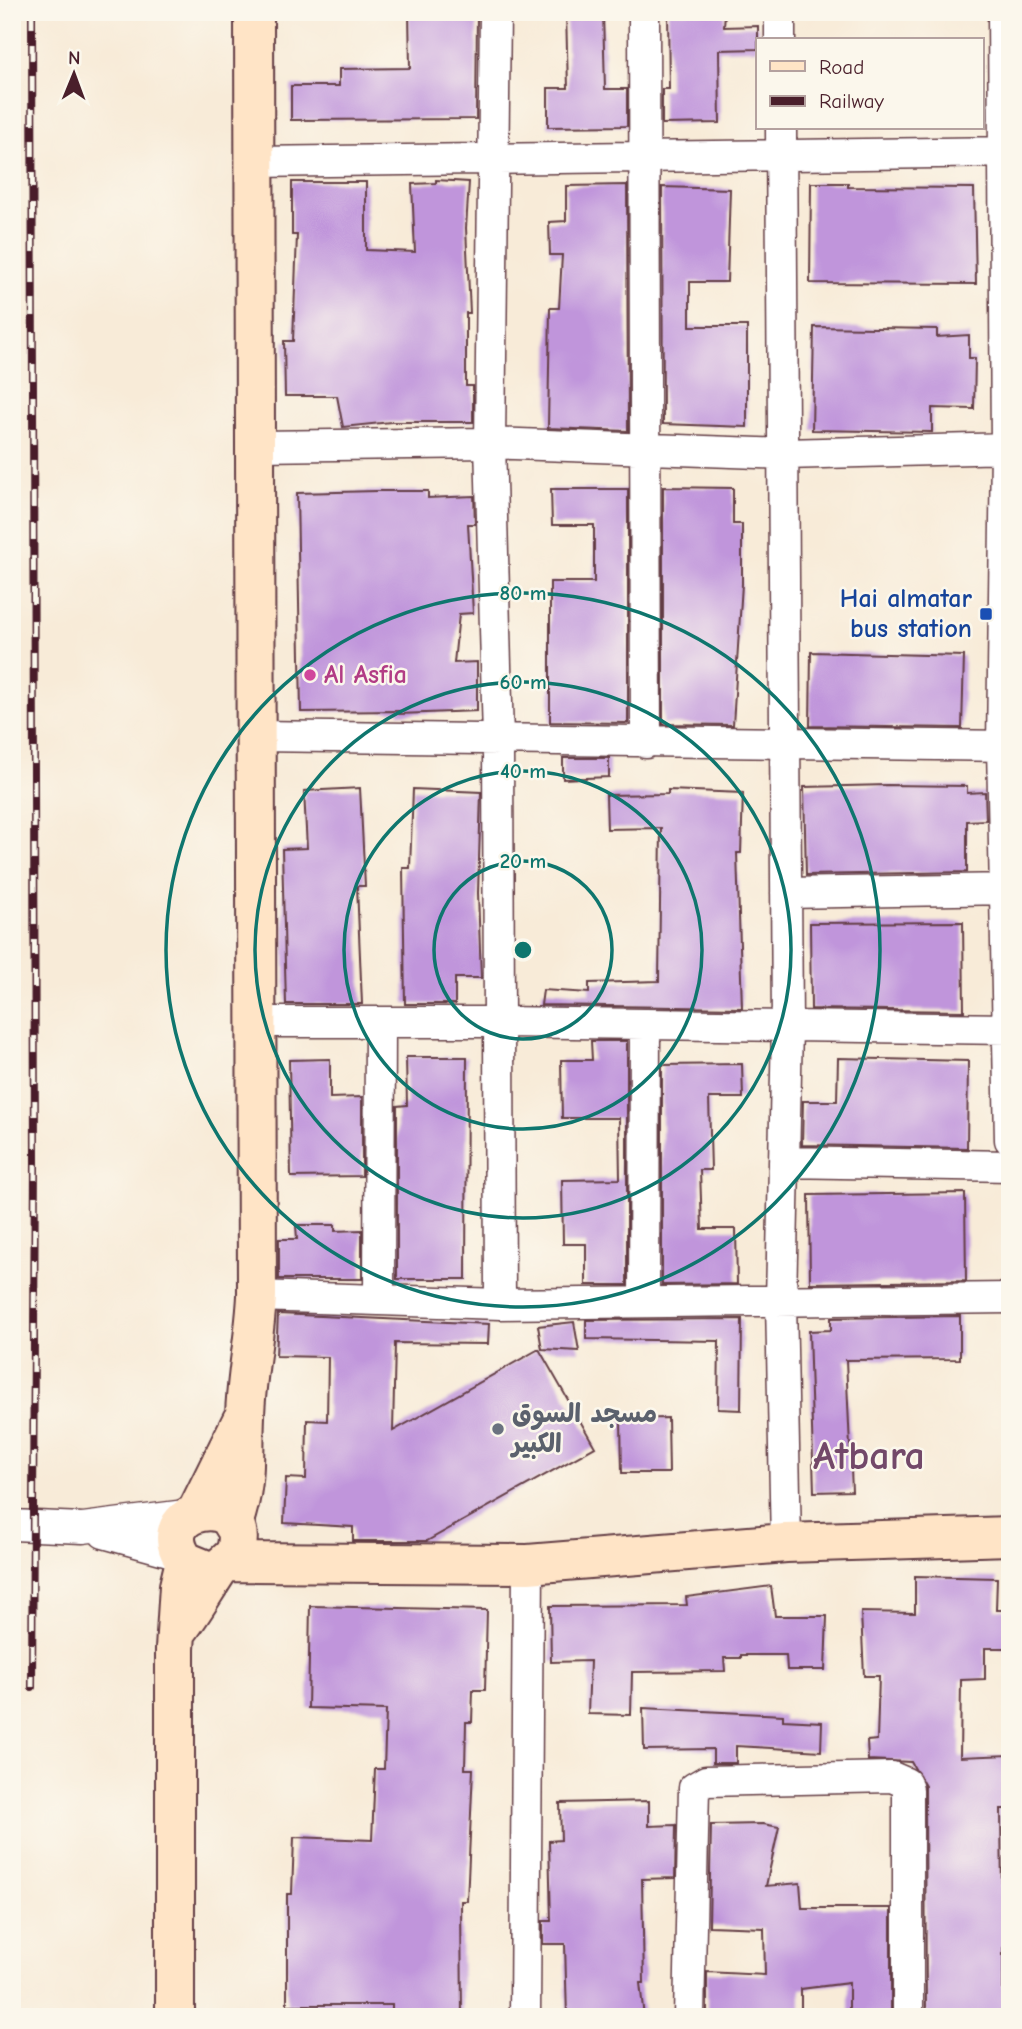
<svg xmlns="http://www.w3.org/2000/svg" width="1022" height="2029" font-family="'Comic Neue','Playpen Sans Arabic',sans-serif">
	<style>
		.building { fill: #c095db }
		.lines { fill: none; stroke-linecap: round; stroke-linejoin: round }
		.street-casing { stroke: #643e45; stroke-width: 33 }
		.secondary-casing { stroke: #643e45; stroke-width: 42 }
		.street { stroke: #fff; stroke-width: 30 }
		.secondary { stroke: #ffe4c6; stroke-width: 38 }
		.rail-casing { stroke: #4a1f2b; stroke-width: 8 }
		.rail { stroke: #fbf7ec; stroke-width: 5; stroke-dasharray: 16; stroke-linecap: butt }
		.ring { fill: none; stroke: #0f766e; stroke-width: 3.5 }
		.transit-dot { fill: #1a4fb4; stroke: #fbf7ec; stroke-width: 2.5 }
		.hotel-dot { fill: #d1479c; stroke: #fbf7ec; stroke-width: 2.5 }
		.worship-dot { fill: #6b7280; stroke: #fbf7ec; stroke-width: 2.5 }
		.labels { text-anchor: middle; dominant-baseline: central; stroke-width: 5; stroke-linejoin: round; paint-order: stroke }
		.transit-label { font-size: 26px; font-weight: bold; fill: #164399; stroke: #fbf7ec; text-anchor: end }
		.hotel-label { font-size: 26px; font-weight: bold; fill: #b23c85; stroke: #fbf7ec; text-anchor: start }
		.worship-label { font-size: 26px; font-weight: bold; fill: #5b616d; stroke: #fbf7ec; text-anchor: start }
		.town-label { font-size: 40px; font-weight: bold; fill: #734869; stroke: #fbf7ec }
		.centre { fill: #0f766e; stroke: #fbf7ec; stroke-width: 3.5 }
		.ring-label { font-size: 21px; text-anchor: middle; font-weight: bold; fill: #0f766e; stroke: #fbf7ec; stroke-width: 5; stroke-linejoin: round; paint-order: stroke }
	</style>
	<rect width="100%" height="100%" fill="#fbf7ec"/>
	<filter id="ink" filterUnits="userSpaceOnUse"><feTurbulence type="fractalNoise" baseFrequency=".0143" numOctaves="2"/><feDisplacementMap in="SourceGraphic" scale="14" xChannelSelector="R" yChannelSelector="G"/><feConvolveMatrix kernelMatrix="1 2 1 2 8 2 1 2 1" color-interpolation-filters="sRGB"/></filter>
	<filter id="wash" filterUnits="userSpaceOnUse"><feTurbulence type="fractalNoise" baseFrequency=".00686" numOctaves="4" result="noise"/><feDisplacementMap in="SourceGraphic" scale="28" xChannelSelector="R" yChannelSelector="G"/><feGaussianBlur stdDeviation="1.57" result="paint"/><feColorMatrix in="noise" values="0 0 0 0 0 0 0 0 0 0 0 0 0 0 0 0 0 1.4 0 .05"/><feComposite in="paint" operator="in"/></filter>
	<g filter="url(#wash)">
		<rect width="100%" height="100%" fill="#f8ebd8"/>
		<g id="blocks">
			<!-- building -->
			<path class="building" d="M409,12H477L476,119L291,120V86H339V69L410,68Z
				M566,12H603L605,89H627V126L548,127V88H568Z
				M668,12H725L724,27L758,26V49L719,50L720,123L662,124V89H669Z
				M436,180L469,182L466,228L470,313H466V386H473V422H391L343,427L337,396H285L284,341H293L297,235H292V182H366V250L415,252L412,184L436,183Z
				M811,183H848V187L974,188L976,284L810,283Z
				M627,185L628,431L548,428L550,308H559L562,255H550L549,222L566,221V186Z
				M662,187L730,189L727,282H690V326H747V427L663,424Z
				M814,327L937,329V337L969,335V358H975L974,409L932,408V432L812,430Z
				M663,487L733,488V524H742V584L733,725L663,724Z
				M551,489H628V723L550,722V582H594V525H552Z
				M377,491H428V498L474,496L475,524H468L473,613L459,614L454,663L477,662V711L399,714V711L301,712L297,493Z
				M811,652L964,656L962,728L810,726Z
				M563,758H609V777L563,779Z
				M888,785L967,786V793L985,792L986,820L967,821V872L806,875L804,787Z
				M360,788L365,886H357L362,1004H286L282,849L307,848L304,791Z
				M413,789L481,792L478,893L481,978H455V1004H405L403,868H410Z
				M668,790L743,793L741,853H737L742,1008L541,1005L543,990L589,993V983L659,981L661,828L607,829L606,795L668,794Z
				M963,922L964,1011L811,1009L810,923Z
				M591,1041H627V1285H586V1244H563L562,1180L620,1179L619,1118H562L561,1060H592Z
				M406,1057H467L466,1279H397V1106L407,1105Z
				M838,1058L968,1061L967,1148L802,1145L803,1101H837Z
				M330,1059V1098L362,1097V1176L291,1177L289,1060Z
				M742,1064L743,1098H709L711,1170H700L702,1229H736L737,1284L662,1285V1065Z
				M965,1193L966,1281L810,1283L809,1195Z
				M296,1225H335V1231L362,1230V1279H279V1239H297Z
				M278,1314L489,1324L488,1344L395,1343L393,1431L539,1349L595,1447L427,1541H353V1527L284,1523L286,1478L306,1479L307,1420L327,1421L328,1357L276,1356Z
				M960,1316V1359L846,1360L852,1491L814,1492L809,1331L831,1330V1318Z
				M742,1319L741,1410L718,1409L719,1341L586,1339V1320Z
				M574,1322L579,1351L542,1349L538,1326Z
				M668,1418L669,1473H622L621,1419Z
				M915,1576L997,1578L996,1610H1007L1006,1648H985V1679L961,1680L960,1757L1010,1755V1809H1001L1002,1896H1009L1010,1917V1948H1003V2017H926L925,1786L911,1762L868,1760L867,1741L877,1740L879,1676H864L861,1612L915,1613Z
				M771,1586L775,1616H827L825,1670H787L786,1655H741V1658H724L725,1671L632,1672L631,1715L588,1714L590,1661L551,1662L550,1606L687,1605L686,1597Z
				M310,1606L487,1610L485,1690H473L472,1722H466L465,1769H473L467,1901H461L462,2017H392V2005H287V1894H292L294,1837L372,1840L375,1769H384L386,1710L308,1708Z
				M643,1708L783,1715V1720L822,1722L821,1751L736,1746V1763H713V1749L644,1750Z
				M649,1801V1826L676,1825L675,1878L642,1879L644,1983H640L644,2017H567L565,1944H543V1921H551L549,1841L561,1840L560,1803Z
				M763,1824L779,1827L766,1886L800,1883L802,1908H891V2017H849V1983L801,1989V2017H707V1972L765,1975L764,1928L709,1926L711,1825Z"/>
		</g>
	</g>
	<g filter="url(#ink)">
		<use href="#blocks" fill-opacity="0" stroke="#643e45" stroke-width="2"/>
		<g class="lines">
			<!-- street casing -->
			<g class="street-casing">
				<path id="street" d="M495,12L490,443L498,739L500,1304
					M644,12L646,743
					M780,12V40
					M1003,12L1006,448L1002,746L1010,1140
					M781,128L787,1027L781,1301L786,1543
					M254,162L1010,152
					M257,446L490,443L785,454L1010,448
					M256,736L1010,746
					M786,893L1010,889
					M256,1022H499L1010,1029
					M784,1162L1010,1166
					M257,1296L500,1304L1010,1298
					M379,1300L380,1022
					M644,1302L645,1024
					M12,1525L83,1528L193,1514
					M104,1533L180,1554
					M525,2017L528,1564
					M689,2017L694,1788L706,1781L892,1777L906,1783L908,1790V2017"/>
			</g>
			<!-- secondary casing -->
			<g class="secondary-casing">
				<path id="secondary" d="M197,1511L242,1420
					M233,1524C248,1480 243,1460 245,1416C246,1376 255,1337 257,1296L254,12
					M228,1562L528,1564L786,1543L1010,1536
					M176,1633C192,1613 204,1591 218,1570C225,1561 235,1558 237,1546C248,1489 146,1508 185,1561L207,1570
					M175,2017V1649L179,1586L185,1561"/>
			</g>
			<!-- street -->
			<use href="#street" class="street"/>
			<!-- secondary -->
			<use href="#secondary" class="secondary"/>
			<!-- rail casing -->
			<g class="rail-casing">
				<path id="rail" d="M32,12L35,1161L32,1687"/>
			</g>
			<!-- rail -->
			<use href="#rail" class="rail"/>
		</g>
	</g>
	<!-- distance rings -->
	<g class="ring">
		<circle cx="523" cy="950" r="89"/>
		<circle cx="523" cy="950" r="179"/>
		<circle cx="523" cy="950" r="268"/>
		<circle cx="523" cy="950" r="357"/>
	</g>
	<!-- markers -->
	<rect class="transit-dot" x="979" y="607" width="14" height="14" rx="3.5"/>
	<circle class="hotel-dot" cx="310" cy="675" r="7"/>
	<circle class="worship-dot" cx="498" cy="1429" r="7"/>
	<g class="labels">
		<!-- transit labels -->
		<g class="transit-label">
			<text x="972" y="599">Hai almatar<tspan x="972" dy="30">bus station</tspan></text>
		</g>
		<!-- hotel labels -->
		<g class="hotel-label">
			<text x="324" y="675">Al Asfia</text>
		</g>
		<!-- worship labels -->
		<g class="worship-label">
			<text x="512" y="1414">مسجد السوق<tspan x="512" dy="30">الكبير</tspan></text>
		</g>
		<!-- town labels -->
		<g class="town-label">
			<text x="869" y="1456">Atbara</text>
		</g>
	</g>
	<circle cx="523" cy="950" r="10" class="centre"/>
	<g class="ring-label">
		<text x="523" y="600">80 m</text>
		<text x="523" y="689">60 m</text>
		<text x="523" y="778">40 m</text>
		<text x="523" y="868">20 m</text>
	</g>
	<!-- margin -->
	<rect width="1022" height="2029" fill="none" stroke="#fbf7ec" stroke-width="42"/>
	<!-- legend -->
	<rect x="756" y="38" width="228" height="91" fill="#fbf7ec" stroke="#b4a19f" stroke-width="2"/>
	<rect x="770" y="61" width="35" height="10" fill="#ffe4c6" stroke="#b4a19f" stroke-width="2"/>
	<text x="819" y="74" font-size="21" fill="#4a1f2b">Road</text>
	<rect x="770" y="96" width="35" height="10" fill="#4a1f2b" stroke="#b4a19f" stroke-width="2"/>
	<text x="819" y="108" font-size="21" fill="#4a1f2b">Railway</text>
	<!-- north arrow -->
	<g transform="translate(74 74) rotate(1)" stroke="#fbf7ec" stroke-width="5" paint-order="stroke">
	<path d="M0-5L12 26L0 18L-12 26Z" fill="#4a1f2b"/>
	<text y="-10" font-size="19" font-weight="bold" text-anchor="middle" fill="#4a1f2b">N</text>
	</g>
</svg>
